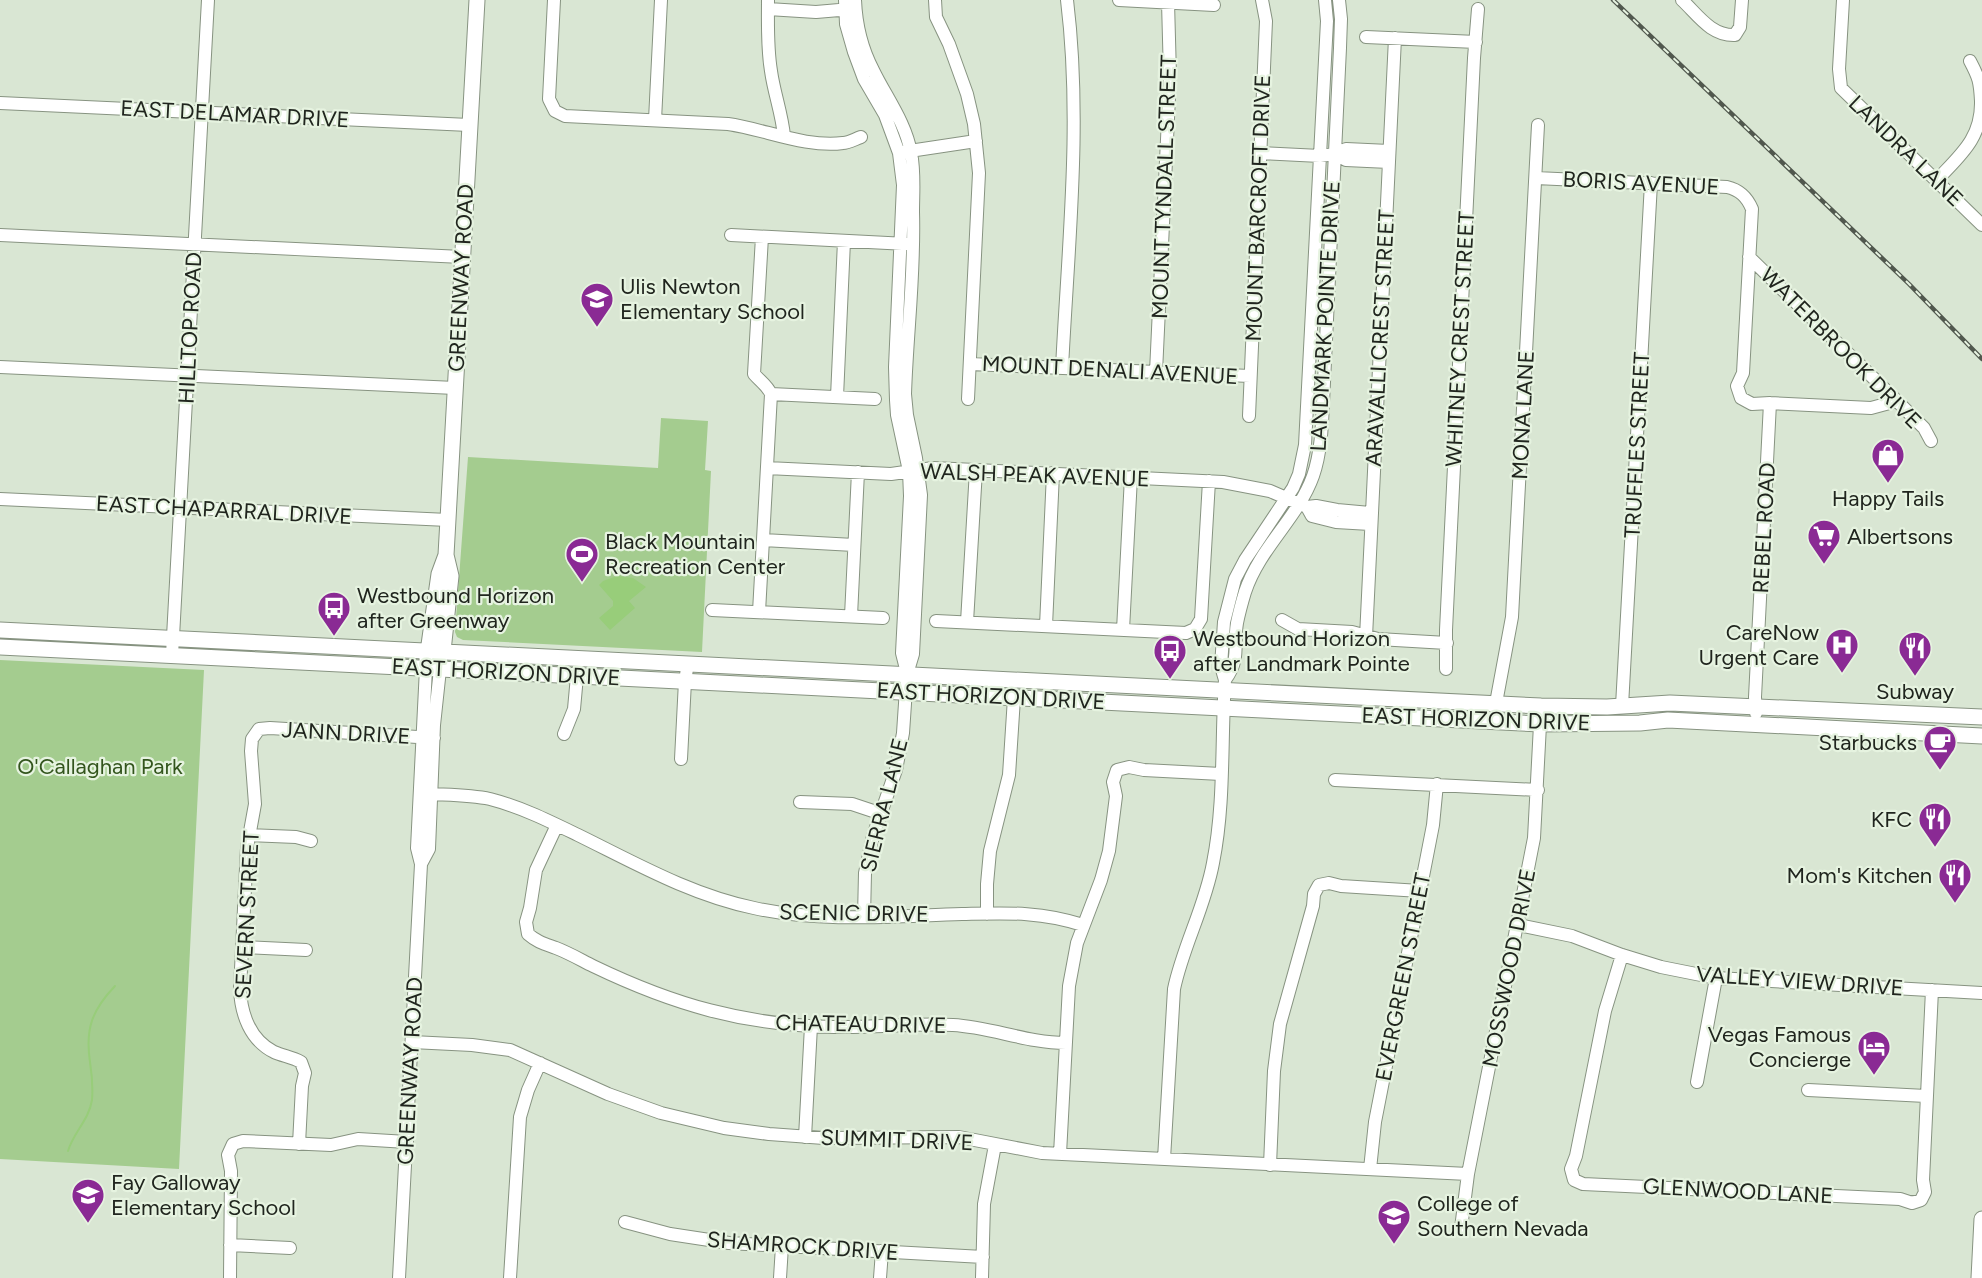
<svg xmlns="http://www.w3.org/2000/svg" width="1982" height="1278" font-family="Figtree,sans-serif">
	<style>
		.green { fill: #a4cc8f }
		.water { fill: #98cd7a }
		.lines { fill: none; stroke-linecap: round; stroke-linejoin: round }
		.stream { stroke: #98cd7a; stroke-width: 2 }
		.minor-casing { stroke: #879381; stroke-width: 14 }
		.major-casing { stroke: #879381; stroke-width: 17 }
		.minor { stroke: #fff; stroke-width: 12 }
		.major { stroke: #fff; stroke-width: 15 }
		.rail-casing { stroke: #51584e; stroke-width: 4.5 }
		.rail { stroke: #e6f3e0; stroke-width: 2; stroke-dasharray: 7; stroke-linecap: butt }
		.labels { text-anchor: middle; dominant-baseline: central; stroke-width: 4.5; stroke-linejoin: round; paint-order: stroke }
		.street-label { font-size: 22px; fill: #20251e; stroke: #e6f3e0 }
		.poi-label { font-size: 22px; fill: #20251e; stroke: #e6f3e0; text-anchor: start }
		.park-label { font-size: 22px; fill: #33551d; stroke: #e6f3e0 }
	</style>
	<rect width="100%" height="100%" fill="#d9e6d3"/>
	<!-- green -->
	<path class="green" d="M661,418L708,421L705,470L711,471L702,652L463,640L457,637L455,632L468,457L658,468Z
		M0,660L204,670L179,1169L0,1159Z"/>
	<!-- water -->
	<path class="water" d="M617,576L633,578L646,587L629,601L635,608L610,630L599,618L613,606V601L599,585L603,581Z"/>
	<g class="lines">
		<!-- stream -->
		<path class="stream" d="M68,1151C73,1133 89,1120 92,1100C93,1087 92,1075 90,1062C85,1029 92,1010 115,986"/>
		<!-- minor casing -->
		<g class="minor-casing">
			<path id="minor" d="M554,0L549,99L555,111L565,116L728,124C764,129 806,148 843,143C849,143 855,139 861,137
				M768,0C768,24 767,47 771,71C774,93 782,114 784,136
				M845,0L846,24L854,52L864,79L885,115L899,153L903,185L895,367L896,400L897,415L909,471L910,496L902,653L907,673
				M855,0C856,24 862,49 873,70C886,97 906,123 911,153C915,173 913,192 913,212C915,272 907,333 905,394L907,415L916,458L921,495L913,654L907,674L903,733L896,770L873,836L865,873L864,917
				M935,0L936,17L949,44L967,94L974,124L979,173L968,399
				M1119,0L1214,5
				M1682,0C1698,15 1711,36 1735,35L1740,27L1742,0
				M1843,0L1839,69L1841,88L1982,225
				M768,9L816,12L851,9
				M1366,37L1476,42
				M0,103L469,125
				M655,120L661,0
				M903,152L976,141
				M1260,153L1320,156L1335,154L1346,149L1389,151
				M1335,154L1346,160L1389,162
				M1536,178L1727,187C1740,190 1747,197 1752,209L1743,373L1737,386L1741,398L1752,404L1770,403L1871,408L1897,401
				M1936,181C1959,156 1982,139 1981,101C1980,82 1979,78 1970,61
				M0,235L462,257
				M731,235L907,244
				M1749,257L1897,401L1924,428L1931,441
				M970,364L1250,376
				M0,367L455,388
				M1062,368C1068,246 1082,122 1067,0
				M1156,372L1170,76L1168,2
				M771,394L875,399
				M837,397L844,241
				M1249,416L1266,21L1262,0
				M767,468L891,474L933,468L1223,482L1270,491L1307,507L1316,506L1337,510L1370,513
				M0,499L448,520
				M1307,507L1312,516L1336,522L1370,524
				M763,540L854,545
				M712,610L883,618
				M759,612L771,394C767,385 760,381 754,374L762,237
				M851,616L858,472
				M1282,620L1298,629L1352,632L1378,639L1447,643
				M936,621L1186,633L1195,629L1201,619L1209,481
				M967,622L976,470
				M1046,626L1053,473
				M1123,630L1131,477
				M1366,637L1395,38
				M172,655L208,0
				M1446,669V630L1474,58L1478,9
				M1225,680C1241,658 1233,647 1237,623C1239,613 1242,602 1245,592C1260,547 1298,518 1313,476C1321,453 1322,427 1323,403L1340,48L1341,19L1339,0
				M1496,703L1512,617L1538,125
				M1622,706L1651,183
				M1756,713L1755,697L1770,403
				M564,734L574,709L577,676
				M681,759L685,681L688,663
				M1335,780L1538,790
				M431,794C451,795 471,795 490,799C521,807 549,821 578,835C635,863 691,895 754,908C822,923 893,916 962,914C1006,913 1040,911 1083,925
				M800,802L852,804L882,814
				M557,825L536,870L530,908L526,922L528,934C537,942 545,944 556,948C569,953 581,960 593,966C674,1005 744,1025 834,1027C874,1028 914,1023 953,1025C991,1027 1027,1043 1066,1043
				M249,835L296,837L311,841
				M421,864L429,849L434,725L441,660
				M987,914V884L990,851L1009,775L1014,698
				M1518,925L1572,936L1622,955L1661,967L1716,978L1982,993
				M242,947L306,950
				M1622,955L1605,1011L1576,1156L1571,1169L1574,1180L1583,1184L1900,1199L1912,1203L1921,1200L1925,1192L1923,1180L1932,990
				M412,1042L472,1045L510,1050L608,1094L661,1113L724,1128L769,1134L824,1138L959,1137L1042,1153L1468,1174
				M1697,1082L1716,978
				M1808,1090L1926,1096
				M805,1137L811,1026
				M299,1144L302,1086L305,1073L301,1062C292,1057 283,1056 274,1052C250,1040 241,1014 240,989L247,848L255,804L251,751L252,739L259,729L270,728L434,738
				M1060,1154L1069,986L1077,943L1101,880L1109,851L1116,796L1113,782L1117,770L1129,767L1144,770L1221,774
				M1164,1159L1174,989C1183,946 1205,907 1213,863C1225,803 1221,741 1225,680L1221,666L1224,622L1235,579L1245,560L1293,488L1299,474L1305,445L1327,21L1325,0
				M1270,1165L1274,1071L1280,1024L1313,906L1314,894L1319,885L1329,883L1341,886L1420,891
				M1370,1169L1375,1122L1433,825L1437,784
				M625,1222L670,1234L729,1243L983,1257
				M1461,1228L1468,1174L1534,838L1541,706
				M230,1245L290,1248
				M230,1278L231,1171L228,1155L233,1144L243,1141L331,1145L358,1139L407,1142
				M399,1278L421,864L417,848L426,668
				M510,1278L520,1117L528,1090L540,1063
				M780,1278L782,1246
				M880,1278L882,1251
				M982,1278L984,1204L995,1145"/>
		</g>
		<!-- major casing -->
		<g class="major-casing">
			<path id="major" d="M0,630L1541,706L1607,707L1670,703L1982,717
				M0,647L1541,724L1640,723L1668,720L1982,736
				M443,651L451,576L446,555L477,0
				M427,659L439,574L446,555
				M1979,1278L1982,1219"/>
		</g>
		<!-- minor -->
		<use href="#minor" class="minor"/>
		<!-- major -->
		<use href="#major" class="major"/>
		<!-- rail casing -->
		<g class="rail-casing">
			<path id="rail" d="M1613,0L1909,284L1982,359"/>
		</g>
		<!-- rail -->
		<use href="#rail" class="rail"/>
	</g>
	<!-- icons -->
	<defs>
		<g id="school-pin" transform="scale(1.725)"><path d="M0 17L-7.5 6A9.5 9.5 0 1 1 7.5 6Z" fill="#8a2a94" stroke="#e6f3e0"/><path d="M0-5L7-2L0 1L-7-2ZM-4 1L0 2.5L4 1V4Q0 6-4 4Z" fill="#fff"/></g>
		<g id="shop-pin" transform="scale(1.725)"><path d="M0 17L-7.5 6A9.5 9.5 0 1 1 7.5 6Z" fill="#8a2a94" stroke="#e6f3e0"/><path d="M-5-2.5h2.3a2.7 3.5 0 0 1 5.4 0H5L5.5 6h-11ZM-1.5-2.5h3a1.5 2.3 0 0 0-3 0Z" fill="#fff"/></g>
		<g id="supermarket-pin" transform="scale(1.725)"><path d="M0 17L-7.5 6A9.5 9.5 0 1 1 7.5 6Z" fill="#8a2a94" stroke="#e6f3e0"/><path d="M-6-5.5h2.5l.6 2H6L4.5 2H-2.5L-4.4-4H-6ZM-1.5 3.2a1.3 1.3 0 1 0 .1 0ZM3 3.2a1.3 1.3 0 1 0 .1 0Z" fill="#fff"/></g>
		<g id="stadium-pin" transform="scale(1.725)"><path d="M0 17L-7.5 6A9.5 9.5 0 1 1 7.5 6Z" fill="#8a2a94" stroke="#e6f3e0"/><path d="M0-5a6.5 5 0 1 0 0 10a6.5 5 0 1 0 0-10ZM-3.5-1.8h7v3.6h-7Z" fill="#fff"/></g>
		<g id="bus-pin" transform="scale(1.725)"><path d="M0 17L-7.5 6A9.5 9.5 0 1 1 7.5 6Z" fill="#8a2a94" stroke="#e6f3e0"/><path d="M-5-6H5V4H4V6H2V4H-2V6H-4V4H-5ZM-3.5-4V0h7V-4ZM-3.5 1.2v1.5H-2V1.2ZM2 1.2v1.5H3.5V1.2Z" fill="#fff"/></g>
		<g id="hospital-pin" transform="scale(1.725)"><path d="M0 17L-7.5 6A9.5 9.5 0 1 1 7.5 6Z" fill="#8a2a94" stroke="#e6f3e0"/><path d="M-5-5h3v3.5h4V-5h3V5h-3V1.5h-4V5h-3Z" fill="#fff"/></g>
		<g id="restaurant-pin" transform="scale(1.725)"><path d="M0 17L-7.5 6A9.5 9.5 0 1 1 7.5 6Z" fill="#8a2a94" stroke="#e6f3e0"/><path d="M-5-6h1v4h1v-4h1v4h1v-4h1v5L-1.5 .5V6h-2V.5L-5-1ZM5-6V6H3V1.5H1.5Q1.5-4 5-6Z" fill="#fff"/></g>
		<g id="cafe-pin" transform="scale(1.725)"><path d="M0 17L-7.5 6A9.5 9.5 0 1 1 7.5 6Z" fill="#8a2a94" stroke="#e6f3e0"/><path d="M-5.5-4.5H6V0H3Q3 3.5 0 3.5H-2.5Q-5.5 3.5-5.5 0ZM3-3.2v2h1.7v-2ZM-6 4.5H4V6H-6Z" fill="#fff"/></g>
		<g id="hotel-pin" transform="scale(1.725)"><path d="M0 17L-7.5 6A9.5 9.5 0 1 1 7.5 6Z" fill="#8a2a94" stroke="#e6f3e0"/><path d="M-6-4.5h1.5V1H6V5H4.5V3h-9V5H-6ZM-4 0a1.8 1.8 0 1 1 3.6 0ZM.5 0V-2.5h3Q6-2.5 6 0Z" fill="#fff"/></g>
		<g id="university-pin" transform="scale(1.725)"><path d="M0 17L-7.5 6A9.5 9.5 0 1 1 7.5 6Z" fill="#8a2a94" stroke="#e6f3e0"/><path d="M0-5L7-2L0 1L-7-2ZM-4 1L0 2.5L4 1V4Q0 6-4 4Z" fill="#fff"/></g>
	</defs>
	<g fill-rule="evenodd">
		<use href="#school-pin" x="597" y="299"/>
		<use href="#shop-pin" x="1888" y="455"/>
		<use href="#supermarket-pin" x="1824" y="536"/>
		<use href="#stadium-pin" x="582" y="554"/>
		<use href="#bus-pin" x="334" y="608"/>
		<use href="#hospital-pin" x="1842" y="645"/>
		<use href="#restaurant-pin" x="1915" y="648"/>
		<use href="#bus-pin" x="1170" y="651"/>
		<use href="#cafe-pin" x="1940" y="742"/>
		<use href="#restaurant-pin" x="1935" y="819"/>
		<use href="#restaurant-pin" x="1955" y="875"/>
		<use href="#hotel-pin" x="1874" y="1047"/>
		<use href="#school-pin" x="88" y="1195"/>
		<use href="#university-pin" x="1394" y="1216"/>
	</g>
	<g class="labels">
		<!-- street labels -->
		<g class="street-label">
			<text transform="translate(235 114) rotate(3)">EAST DELAMAR DRIVE</text>
			<text transform="translate(1906 151) rotate(44)">LANDRA LANE</text>
			<text transform="translate(1641 183) rotate(3)">BORIS AVENUE</text>
			<text transform="translate(1164 187) rotate(-88)">MOUNT TYNDALL STREET</text>
			<text transform="translate(1258 208) rotate(-88)">MOUNT BARCROFT DRIVE</text>
			<text transform="translate(461 278) rotate(-87)">GREENWAY ROAD</text>
			<text transform="translate(1325 316) rotate(-87)">LANDMARK POINTE DRIVE</text>
			<text transform="translate(190 328) rotate(-87)">HILLTOP ROAD</text>
			<text transform="translate(1380 338) rotate(-87)">ARAVALLI CREST STREET</text>
			<text transform="translate(1460 339) rotate(-87)">WHITNEY CREST STREET</text>
			<text transform="translate(1841 348) rotate(45)">WATERBROOK DRIVE</text>
			<text transform="translate(1110 370) rotate(3)">MOUNT DENALI AVENUE</text>
			<text transform="translate(1523 415) rotate(-87)">MONA LANE</text>
			<text transform="translate(1637 445) rotate(-87)">TRUFFLES STREET</text>
			<text transform="translate(1035 475) rotate(2)">WALSH PEAK AVENUE</text>
			<text transform="translate(224 510) rotate(3)">EAST CHAPARRAL DRIVE</text>
			<text transform="translate(1764 528) rotate(-87)">REBEL ROAD</text>
			<text transform="translate(506 672) rotate(3)">EAST HORIZON DRIVE</text>
			<text transform="translate(991 696) rotate(3)">EAST HORIZON DRIVE</text>
			<text transform="translate(1476 719) rotate(2)">EAST HORIZON DRIVE</text>
			<text transform="translate(346 733) rotate(3)">JANN DRIVE</text>
			<text transform="translate(884 805) rotate(-76)">SIERRA LANE</text>
			<text transform="translate(854 913) rotate(1)">SCENIC DRIVE</text>
			<text transform="translate(247 915) rotate(-87)">SEVERN STREET</text>
			<text transform="translate(1509 968) rotate(-79)">MOSSWOOD DRIVE</text>
			<text transform="translate(1403 977) rotate(-79)">EVERGREEN STREET</text>
			<text transform="translate(1800 981) rotate(4)">VALLEY VIEW DRIVE</text>
			<text transform="translate(861 1024) rotate(1)">CHATEAU DRIVE</text>
			<text transform="translate(410 1071) rotate(-87)">GREENWAY ROAD</text>
			<text transform="translate(897 1140) rotate(2)">SUMMIT DRIVE</text>
			<text transform="translate(1738 1191) rotate(3)">GLENWOOD LANE</text>
			<text transform="translate(803 1246) rotate(4)">SHAMROCK DRIVE</text>
		</g>
		<!-- poi labels -->
		<g class="poi-label">
			<text x="620" y="286">Ulis Newton<tspan x="620" dy="25">Elementary School</tspan></text>
			<text x="1888" y="498" text-anchor="middle">Happy Tails</text>
			<text x="1847" y="536">Albertsons</text>
			<text x="605" y="541">Black Mountain<tspan x="605" dy="25">Recreation Center</tspan></text>
			<text x="357" y="595">Westbound Horizon<tspan x="357" dy="25">after Greenway</tspan></text>
			<text x="1819" y="632" text-anchor="end">CareNow<tspan x="1819" dy="25">Urgent Care</tspan></text>
			<text x="1193" y="638">Westbound Horizon<tspan x="1193" dy="25">after Landmark Pointe</tspan></text>
			<text x="1915" y="691" text-anchor="middle">Subway</text>
			<text x="1917" y="742" text-anchor="end">Starbucks</text>
			<text x="1912" y="819" text-anchor="end">KFC</text>
			<text x="1932" y="875" text-anchor="end">Mom's Kitchen</text>
			<text x="1851" y="1034" text-anchor="end">Vegas Famous<tspan x="1851" dy="25">Concierge</tspan></text>
			<text x="111" y="1182">Fay Galloway<tspan x="111" dy="25">Elementary School</tspan></text>
			<text x="1417" y="1203">College of<tspan x="1417" dy="25">Southern Nevada</tspan></text>
		</g>
		<!-- park labels -->
		<g class="park-label">
			<text x="100" y="766">O'Callaghan Park</text>
		</g>
	</g>
</svg>
